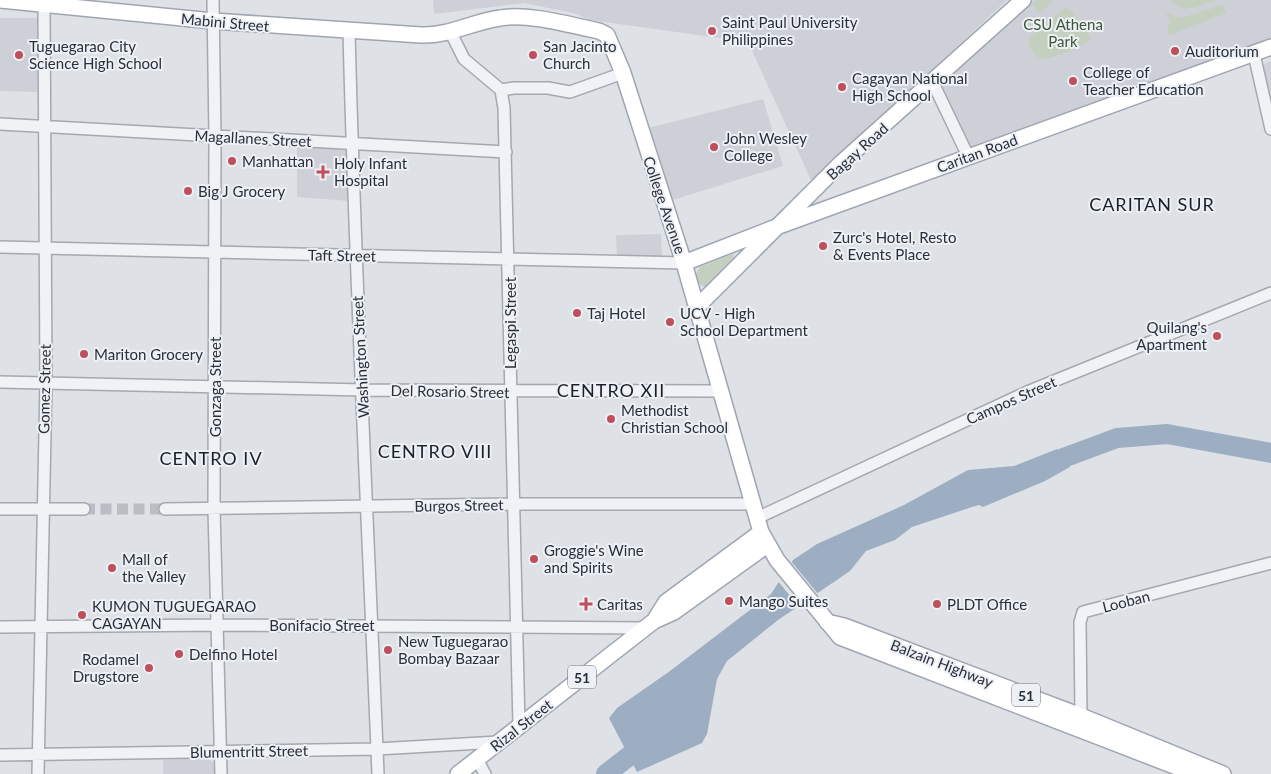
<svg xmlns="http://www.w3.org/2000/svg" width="1271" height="774" font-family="Lato,sans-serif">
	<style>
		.built { fill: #cdd0d7 }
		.green { fill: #c4cfc0 }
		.water { fill: #9daec3 }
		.pier { fill: #dee1e6 }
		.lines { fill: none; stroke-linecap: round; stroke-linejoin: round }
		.river { stroke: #9daec3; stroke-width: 20 }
		.minor-tunnel { stroke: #babdc4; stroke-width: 11; stroke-dasharray: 11 5.5; stroke-linecap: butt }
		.minor-casing { stroke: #a4a8af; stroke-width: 14 }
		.major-casing { stroke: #9fa5b1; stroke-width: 18 }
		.minor { stroke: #f0f2f5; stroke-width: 11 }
		.major { stroke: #fff; stroke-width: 15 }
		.poi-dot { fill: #c04f5d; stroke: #edf0f4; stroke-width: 2 }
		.labels { text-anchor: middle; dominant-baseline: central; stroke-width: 4; stroke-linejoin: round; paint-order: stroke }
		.shield { fill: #edf0f4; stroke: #646972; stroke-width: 1 }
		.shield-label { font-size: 14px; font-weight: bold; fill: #292f3b }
		.street-label { font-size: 15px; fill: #292f3b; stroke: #edf0f4 }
		.poi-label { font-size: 15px; fill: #292f3b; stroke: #edf0f4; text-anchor: start }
		.park-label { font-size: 15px; fill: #3d5638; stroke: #edf0f4 }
		.quarter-label { font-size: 18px; letter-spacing: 1px; fill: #1b212c; stroke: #edf0f4 }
	</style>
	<rect width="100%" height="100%" fill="#dee1e6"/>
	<!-- built -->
	<path class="built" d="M433,0H1007L812,182L748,42L590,20L577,14L524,3L434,14Z
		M1030,0H1271V39L970,149L938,84Z
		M0,18H38L37,92L0,91Z
		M1271,61V103L1262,65Z
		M763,99L783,166L666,202L644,129Z
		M297,145L346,146L350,201L297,197Z
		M661,234L662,257H617L616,235Z
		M207,758L216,764L217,774H163V760Z"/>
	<!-- green -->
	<path class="green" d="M1036,0H1054L1039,14L1032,4Z
		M1170,0H1217C1201,5 1183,16 1170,0Z
		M1223,5L1226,13L1169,35L1167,26L1171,21L1166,15L1168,13L1181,18Z
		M1065,8L1071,10L1091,38C1085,46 1048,61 1039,59L1029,47V38Z
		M733,254L734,257L705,287L698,283L696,274L700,267Z"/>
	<!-- water -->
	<path class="water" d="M1057,449L1070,467L1045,481L983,507L979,505L972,507L912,527L895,540L866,551L850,571L778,620L727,661L717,679L707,734L702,743L637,772L609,718L617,708L670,671L771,594L793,560L817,544L904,505L968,470L1014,466Z"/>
	<!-- pier -->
	<path class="pier" d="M790,560L819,595L800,608L777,580Z"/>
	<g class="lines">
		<!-- river -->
		<path class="river" d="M1039,467L1117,438L1167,434L1271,453
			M606,774L650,740"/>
		<!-- minor-tunnel -->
		<path class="minor-tunnel" d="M84,509H165"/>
		<!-- minor casing -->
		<g class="minor-casing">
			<path id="minor" d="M213,0L215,136L214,509L221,774
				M349,31C355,279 368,526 378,774
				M451,33L464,59L501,90L504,108L519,725
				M1254,54L1271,129
				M933,83L968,156
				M501,90L514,88H548L570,92L623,73
				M0,124L506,152
				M0,247L684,263
				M0,382L363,390L720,391
				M0,509H84
				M165,509L513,504H754
				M757,518L1027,392L1271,293
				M0,627L217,625L645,628
				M1081,716L1080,622L1083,612L1271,563
				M0,755L377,749L498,742
				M477,759L485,774
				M38,774L46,383L44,4"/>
		</g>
		<!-- major casing -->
		<g class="major-casing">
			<path id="major" d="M0,0L213,21L421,35C449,36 472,22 500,18C529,13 570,25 599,31L607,35L623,73L684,263L761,532L777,560L840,637L1195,774
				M684,263L779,226L1271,47
				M697,307L840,164L1023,0
				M654,621L666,602L761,532
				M827,622L844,626L1081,716L1223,774
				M458,774L654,621L674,612L767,545"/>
		</g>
		<!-- minor -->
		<use href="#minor" class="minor"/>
		<!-- major -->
		<use href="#major" class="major"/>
	</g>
	<!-- markers -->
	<g class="poi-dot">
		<circle cx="712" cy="31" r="5"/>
		<circle cx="1175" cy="51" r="5"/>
		<circle cx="19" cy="55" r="5"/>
		<circle cx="533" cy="55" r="5"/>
		<circle cx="1073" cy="81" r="5"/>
		<circle cx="842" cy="87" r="5"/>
		<circle cx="714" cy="147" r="5"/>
		<circle cx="232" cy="161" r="5"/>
		<path d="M320.5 164.5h5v5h5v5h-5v5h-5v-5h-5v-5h5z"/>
		<circle cx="188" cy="191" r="5"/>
		<circle cx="823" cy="246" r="5"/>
		<circle cx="577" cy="313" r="5"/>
		<circle cx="670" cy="322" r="5"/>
		<circle cx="1217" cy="336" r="5"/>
		<circle cx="84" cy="354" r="5"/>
		<circle cx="611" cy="419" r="5"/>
		<circle cx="534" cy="559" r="5"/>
		<circle cx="112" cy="568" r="5"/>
		<circle cx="729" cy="601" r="5"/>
		<path d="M583.5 596.5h5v5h5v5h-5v5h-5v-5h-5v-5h5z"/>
		<circle cx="937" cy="604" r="5"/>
		<circle cx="82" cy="615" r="5"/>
		<circle cx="388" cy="650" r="5"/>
		<circle cx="179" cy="654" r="5"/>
		<circle cx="149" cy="668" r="5"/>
	</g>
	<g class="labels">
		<!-- shield labels -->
		<g class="shield">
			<rect x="568" y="665.5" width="28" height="23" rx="4"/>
			<rect x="1012" y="683.5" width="28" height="23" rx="4"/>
		</g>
		<g class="shield-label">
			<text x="582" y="677">51</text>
			<text x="1026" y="695">51</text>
		</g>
		<!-- street labels -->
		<g class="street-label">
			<text transform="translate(225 22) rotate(5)">Mabini Street</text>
			<text transform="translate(253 138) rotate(3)">Magallanes Street</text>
			<text transform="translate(857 151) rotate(-42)">Bagay Road</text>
			<text transform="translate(977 153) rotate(-20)">Caritan Road</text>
			<text transform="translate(665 205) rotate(71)">College Avenue</text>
			<text transform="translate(342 255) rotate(1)">Taft Street</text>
			<text transform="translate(510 323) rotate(-90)">Legaspi Street</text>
			<text transform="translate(360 357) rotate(-93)">Washington Street</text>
			<text transform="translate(215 387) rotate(-90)">Gonzaga Street</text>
			<text transform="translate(44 389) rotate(-89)">Gomez Street</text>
			<text transform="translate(450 391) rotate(1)">Del Rosario Street</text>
			<text transform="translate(1011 400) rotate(-24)">Campos Street</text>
			<text transform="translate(459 505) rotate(-1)">Burgos Street</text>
			<text transform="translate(1126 601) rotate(-14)">Looban</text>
			<text x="322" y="625">Bonifacio Street</text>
			<text transform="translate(942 663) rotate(21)">Balzain Highway</text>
			<text transform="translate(521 725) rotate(-38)">Rizal Street</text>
			<text transform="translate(249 751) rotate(-1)">Blumentritt Street</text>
		</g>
		<!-- poi labels -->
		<g class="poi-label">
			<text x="722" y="22">Saint Paul University<tspan x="722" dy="17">Philippines</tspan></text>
			<text x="29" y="46">Tuguegarao City<tspan x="29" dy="17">Science High School</tspan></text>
			<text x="543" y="46">San Jacinto<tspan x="543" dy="17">Church</tspan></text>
			<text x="1185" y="51">Auditorium</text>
			<text x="1083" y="72">College of<tspan x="1083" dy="17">Teacher Education</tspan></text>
			<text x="852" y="78">Cagayan National<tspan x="852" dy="17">High School</tspan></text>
			<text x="724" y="138">John Wesley<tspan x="724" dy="17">College</tspan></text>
			<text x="242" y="161">Manhattan</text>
			<text x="334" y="163">Holy Infant<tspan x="334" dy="17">Hospital</tspan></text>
			<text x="198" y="191">Big J Grocery</text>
			<text x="833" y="237">Zurc's Hotel, Resto<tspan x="833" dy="17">&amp; Events Place</tspan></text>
			<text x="587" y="313">Taj Hotel</text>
			<text x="680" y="313">UCV - High<tspan x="680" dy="17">School Department</tspan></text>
			<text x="1207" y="327" text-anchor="end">Quilang's<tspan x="1207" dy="17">Apartment</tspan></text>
			<text x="94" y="354">Mariton Grocery</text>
			<text x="621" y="410">Methodist<tspan x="621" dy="17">Christian School</tspan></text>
			<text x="544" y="550">Groggie's Wine<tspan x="544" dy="17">and Spirits</tspan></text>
			<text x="122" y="559">Mall of<tspan x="122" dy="17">the Valley</tspan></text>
			<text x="739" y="601">Mango Suites</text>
			<text x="597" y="604">Caritas</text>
			<text x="947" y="604">PLDT Office</text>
			<text x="92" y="606">KUMON TUGUEGARAO<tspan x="92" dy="17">CAGAYAN</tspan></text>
			<text x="398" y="641">New Tuguegarao<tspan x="398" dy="17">Bombay Bazaar</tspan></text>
			<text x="189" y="654">Delfino Hotel</text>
			<text x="139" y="659" text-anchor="end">Rodamel<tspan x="139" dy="17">Drugstore</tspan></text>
		</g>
		<!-- park labels -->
		<g class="park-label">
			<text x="1063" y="24">CSU Athena<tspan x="1063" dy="17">Park</tspan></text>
		</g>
		<!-- quarter labels -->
		<g class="quarter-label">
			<text x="1152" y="204">CARITAN SUR</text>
			<text x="611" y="390">CENTRO XII</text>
			<text x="435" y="451">CENTRO VIII</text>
			<text x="211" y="458">CENTRO IV</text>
		</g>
	</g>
</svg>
